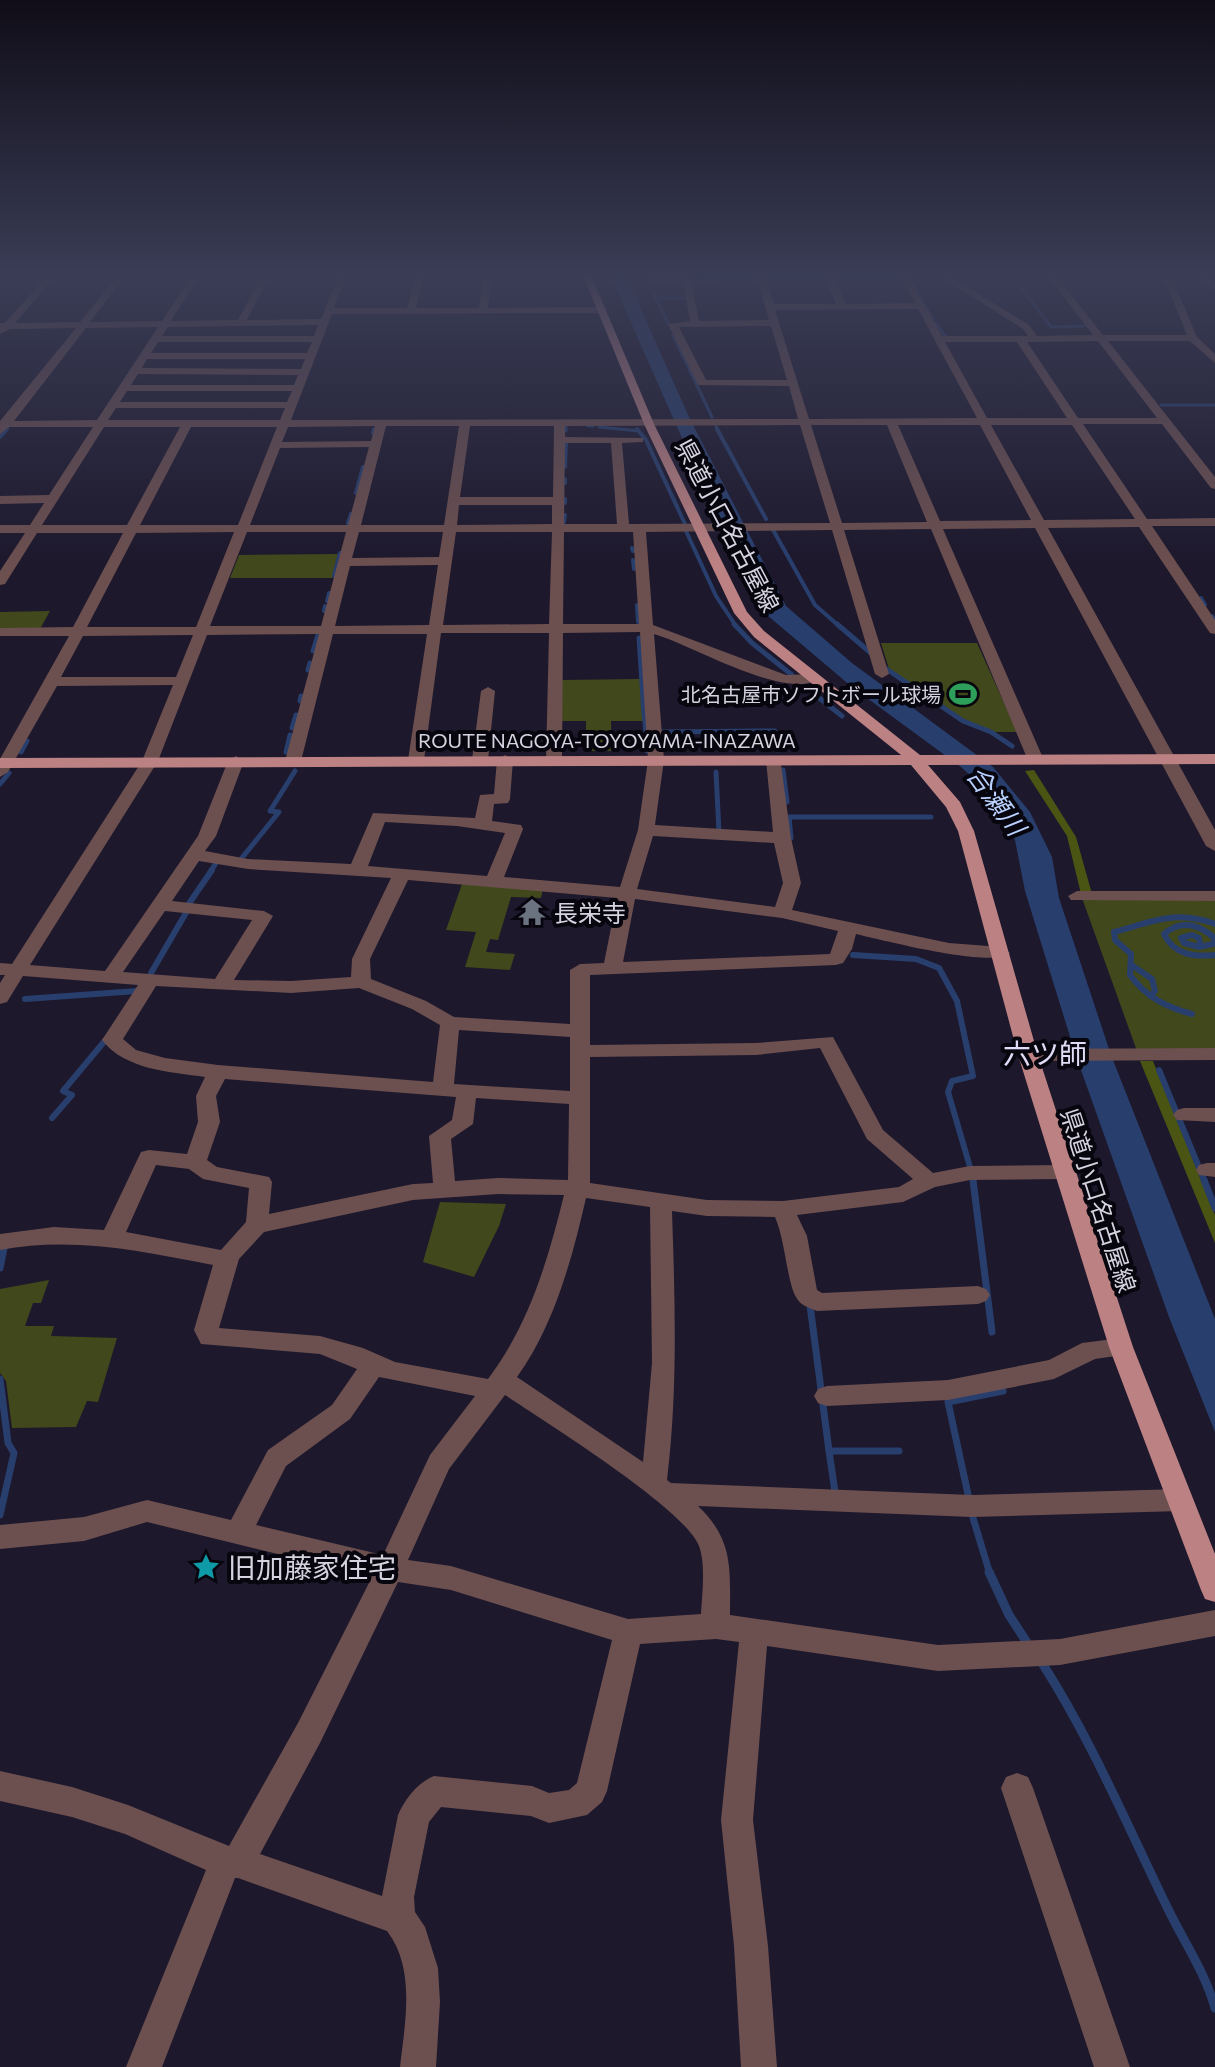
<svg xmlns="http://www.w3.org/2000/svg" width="1215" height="2067" font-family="Commissioner,'Noto Sans JP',sans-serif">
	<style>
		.green { fill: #41481b }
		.forest { fill: #4a5413 }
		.water { fill: #283f6e }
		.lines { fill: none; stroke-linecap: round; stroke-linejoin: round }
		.stream-far5 { stroke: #283f6e; stroke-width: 3 }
		.stream-far4 { stroke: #283f6e; stroke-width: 4 }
		.stream-far3 { stroke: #283f6e; stroke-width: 5 }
		.stream-far2 { stroke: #283f6e; stroke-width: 6 }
		.stream-far1 { stroke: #283f6e; stroke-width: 7 }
		.stream { stroke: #283f6e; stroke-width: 9 }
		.minor { fill: #6c4f4f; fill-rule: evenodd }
		.major { fill: #bc8182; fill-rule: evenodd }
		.labels { text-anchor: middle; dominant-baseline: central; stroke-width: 8; stroke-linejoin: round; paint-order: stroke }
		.far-poi-label { font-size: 20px; fill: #d6d3e1; stroke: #07050d; text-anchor: end }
		.far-street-label { font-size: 20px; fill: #d6d3e1; stroke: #07050d }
		.street-label { font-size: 24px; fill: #d6d3e1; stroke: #07050d }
		.poi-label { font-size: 24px; fill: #d6d3e1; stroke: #07050d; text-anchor: start }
		.water-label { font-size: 26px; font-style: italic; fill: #b9d0ff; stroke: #07050d }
		.quarter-label { font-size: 28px; fill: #e0dbf6; stroke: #07050d }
		.near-poi-label { font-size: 28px; fill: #d6d3e1; stroke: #07050d; text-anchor: start }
	</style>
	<rect width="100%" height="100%" fill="#1d182c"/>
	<!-- green -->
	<path class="green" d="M338,554L332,578H230L239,555Z
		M50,611L40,629H0V612Z
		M881,643H977L1017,732H993L962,719L889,669Z
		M640,679L643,721H611L612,751H586V721H560V680Z
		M462,884L543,889L541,898L511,897L498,940L490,939L486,952L515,954L510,970L465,967L476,932L446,930Z
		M1215,897V1050L1137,1051L1082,898Z
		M440,1202L506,1204L499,1226L474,1277L423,1262Z
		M49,1280L41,1303H33L25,1326H54L51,1336L117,1338L98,1402L87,1401L76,1427L12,1428L6,1381L0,1373V1289Z"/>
	<!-- forest -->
	<path class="forest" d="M1034,770L1076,837L1092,894H1081L1067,836L1025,771Z
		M1140,1061H1153L1215,1215V1243Z"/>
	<!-- water -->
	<path class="water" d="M610,275H625L640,300L639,305L690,419L786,606L852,663L993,767L1030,812L1052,857L1059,898L1111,1055L1215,1319V1432L1169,1317L1076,1056L1025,891L1015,840L1007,823L982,786L961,767L852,687L767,615L719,522Z"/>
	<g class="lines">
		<!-- stream-far5 -->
		<path class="stream-far5" d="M723,275L725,279H757
			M833,275L834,279H901
			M1012,275L1051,327L1084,326
			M765,279H827
			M910,279L922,300
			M692,286L691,280L725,279
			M654,294L668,323
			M656,298H685
			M924,304L933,320
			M935,323L947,338
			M673,335L712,417
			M1161,405H1215
			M588,426H593
			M716,426L718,431
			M566,427V431
			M599,427L639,431
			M5,431L8,427"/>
		<!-- stream-far4 -->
		<path class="stream-far4" d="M637,429L646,440L685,524
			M717,429L766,519
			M373,433L374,429
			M0,437L7,429
			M565,467L566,443
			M565,479V483
			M356,493L363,467
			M565,499V503
			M564,522L565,515
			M348,523L351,514
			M772,528L815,605L839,626
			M686,531L716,596L736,626
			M632,548L633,551
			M633,560L634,569
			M334,576L340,553
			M1201,598L1205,605
			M327,601L329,593
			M637,605L638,622
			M324,611L325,606
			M1212,616L1215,620"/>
		<!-- stream-far3 -->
		<path class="stream-far3" d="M734,624L752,643L792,675
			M837,624L872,654
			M639,638L643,698
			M313,651L318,635
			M885,668L963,721L991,732L1012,746
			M308,670L310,663
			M804,686L842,716
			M300,701L301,696
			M643,701L646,734
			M292,728L296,715
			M661,732L775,731L778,750
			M646,739L647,751
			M21,752L27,741
			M286,752L290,735
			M783,770L787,802
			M716,772L719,832
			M0,784L9,773
			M791,838L789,817H931
			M241,859L279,812L270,811L295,771
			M210,872L216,863"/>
		<!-- stream-far2 -->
		<path class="stream-far2" d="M188,905L212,870
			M1215,939C1200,924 1181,919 1164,934C1174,955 1194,957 1215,955
			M1200,943L1199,938L1192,935L1181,938L1184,943L1199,947L1213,944L1215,940
			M853,955L916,959L939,968L957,1001L973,1076L952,1081L948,1092L970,1167
			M1133,966L1152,979L1155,991L1150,996
			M151,973L187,911
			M25,999L137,991
			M1192,1014C1166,1007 1146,997 1130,975L1131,954L1115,940L1114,932C1152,922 1177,909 1215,924
			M1159,1070L1205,1182
			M52,1118L72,1095L63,1091L108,1037
			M973,1179V1182"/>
		<!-- stream-far1 -->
		<path class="stream-far1" d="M973,1180L992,1332
			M1204,1180L1215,1208
			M0,1268L4,1248
			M810,1305L829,1451H899
			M0,1379L8,1443L14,1453L0,1515
			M829,1451L835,1492
			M969,1499L948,1402L1003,1391
			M973,1518L990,1574"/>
		<!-- stream -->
		<path class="stream" d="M989,1572L1009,1615L1028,1644
			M1042,1663C1092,1741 1127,1825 1168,1909C1184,1942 1205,1972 1215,2008"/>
		<!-- minor -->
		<path class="minor" d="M48,275H57L15,323L80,322L118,275H126L90,322L162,321L192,275H200L171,321L238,320L262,275H270L247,320L321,319L339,275H347L334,308H407L416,275H424L416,308H479L484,275H492L488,308L602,307L607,310L602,313L332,314L291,420L798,419L789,386L698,385L668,324L690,321L683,281H648L643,275H690L699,321L769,320L756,275H764L774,304H836L824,275H832L846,304L915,303L900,275H908L942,336H1028L1023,329L938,275H948L1029,325L1037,336L1093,335L1047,275H1055L1103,335H1187L1163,275H1171L1197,337L1215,354V363L1190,341H1108L1215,477V489L1211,488L1162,424H1083L1147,519L1215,518V526H1152L1215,620V634L1210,633L1139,527L1048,528L1215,830V851L1206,846L1035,528L943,529L1043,758L1035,763L1027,758L931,529L844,530L889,674L882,678L875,674L832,530L646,532L653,625L786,675L813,674L820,678C789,703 690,644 654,634L664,760L655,825L773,832L766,760L768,757H780L791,838L801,883L792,910L949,943L1001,947L1010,953C994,969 882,940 856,934L852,949L843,963L836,965L590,975V1045L756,1043L833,1037L883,1130L933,1173L970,1166L1063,1165L1071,1167L1074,1172L1071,1177L1063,1179L970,1180L935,1187L903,1202L797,1215L807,1236L817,1290L822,1293L978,1286L986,1289L990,1295L986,1301L978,1304L817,1311C809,1308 800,1305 796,1297C787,1282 785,1239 775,1217L707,1216L672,1211C675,1301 678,1390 667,1480L671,1483L972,1495L1180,1489L1190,1492L1193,1500L1190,1508L1180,1511L972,1517L698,1506C734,1540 730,1570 730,1615L938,1645L1060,1639L1215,1610V1636L1060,1665L938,1671L767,1646L753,1820L768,1946L777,2067H741L734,1946L721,1820L739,1642L716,1639L640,1644L607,1791L602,1802L587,1815L549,1823L531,1816L441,1807L429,1822L414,1897L415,1912L425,1927L438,1968L440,2002L436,2067H400C405,2022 416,1969 387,1931L238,1878H235L162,2067H126L206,1870L125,1834L72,1817L0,1801V1771L72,1787L128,1805L229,1846L298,1723L372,1577L147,1522L84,1541L0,1549V1525L84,1517L147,1500L231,1520L268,1450L332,1405L357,1369L320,1354L201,1344L194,1330L213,1265C142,1251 72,1236 0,1250V1234L54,1227L104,1230L141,1152L149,1150L187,1154L198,1122L196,1096L205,1077C171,1072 125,1070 102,1040L138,985L23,976L7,1002L0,1004V983L5,975H0V963L12,964L142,761L173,685L57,686L8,772L0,777V759L69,636H0V628L73,627L123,533H37L5,584L0,585V571L25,533H0V525H30L44,503L0,504V496L49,495L93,427H9L0,434V421L76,328L10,329L0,334V323H5ZM918,309L977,418L809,419L775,310ZM318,325L314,336H162L168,327ZM771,326L787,380H706L679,327ZM158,327L97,420L14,421L86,328ZM1098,341L1157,418H1078L1027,342ZM158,342H312L307,353H151ZM945,342H1017L1067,418H987ZM147,359H305L301,369L142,368ZM138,374L298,375L294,385H131ZM127,391H292L287,402H120ZM116,408H285L280,420H108ZM800,425L830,523L629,524L622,443L643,442V438L565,437V426ZM811,425H887L927,522L842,523ZM898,425H980L1031,520L940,521ZM991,425H1072L1135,519L1044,520ZM375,426L371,441L282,442L288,427ZM386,426H459L444,525H361ZM470,426H554L553,497H460ZM104,427H180L127,525H42ZM191,427H277L238,525H140ZM565,443H611L617,524H564ZM369,447L348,525H250L280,448ZM459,505H552V524L457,525ZM234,532L196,627H87L136,533ZM247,532H346L321,626H210ZM359,532H443L439,557L352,558ZM456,532H552L549,624L443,625ZM564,532H633L639,624H563ZM438,565L429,625L335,626L350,566ZM640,632L648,760L638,830L620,887L504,877L523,829L521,825L492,821L494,804L508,803L510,799L513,760L505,755L497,760L494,794L480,795L475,818L373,813L351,864L248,859L205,851L216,836L244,761L236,756L228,761L198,836L105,971L30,965L158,761L207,635L319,634L285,761L293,766L301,761L333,634H427L408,760L416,765L424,760L441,633H549L546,760L554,765L562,760L563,633ZM193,635L176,677H61L83,636ZM385,822L457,826L505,833L487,876L368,866ZM653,836L774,843L783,883L775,907L637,889ZM199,861L248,869L391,878L352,959L351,977L291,981L234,980L273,916L264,911L172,901ZM408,880L617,898L604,963L580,964L570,970V1024L454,1017L426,1001L371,979L370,959ZM635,899L782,918L838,931L830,954L623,962ZM165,911L252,920L215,979L123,972ZM156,986L291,993L359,988L412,1009L440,1025L433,1082L218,1065L165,1058L136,1050L123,1039ZM459,1030L570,1037V1091L454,1084ZM820,1048L867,1139L913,1179L899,1187L783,1201L707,1200L590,1183V1057L756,1055ZM225,1079L456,1097L452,1120L429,1136L433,1183L413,1184L269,1214L272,1182L269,1177L217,1167L207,1160L220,1122L216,1096ZM476,1098L569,1104L568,1180L498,1178L455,1181L451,1139L473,1124ZM156,1165L189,1169L203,1179L249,1188L246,1222L221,1250L126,1232ZM498,1194L564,1195C548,1260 529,1325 488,1379L395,1362L363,1348L320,1336L219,1328L239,1259L264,1232L413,1200ZM586,1198L650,1207L652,1363L643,1462L517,1377C554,1326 572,1259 586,1198ZM379,1377L475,1396L430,1455L383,1555L256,1525L286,1466L350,1419ZM505,1395C545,1422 684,1508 699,1546C706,1565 702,1594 701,1614L628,1619L451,1566L408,1560L449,1469ZM398,1582L451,1590L612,1640L577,1783L569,1790L549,1793L532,1786L434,1776C417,1783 405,1799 398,1815L382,1896L260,1854L320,1743Z
			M1194,275H1204L1215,282V289Z
			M488,687L495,691L488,760L480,765L472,760L481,691Z
			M1077,891H1215V901L1071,900L1068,896Z
			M1215,1048V1060L1028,1061L1018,1055L1028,1049Z
			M1184,1108H1215V1122L1177,1120L1173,1115L1177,1110Z
			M1207,1163H1215V1177L1199,1175L1196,1170L1199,1165Z
			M1121,1338L1130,1340L1133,1347L1130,1354L1095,1359L1054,1379L948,1400L827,1406L818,1403L814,1396L818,1389L827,1386L948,1380L1049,1360L1082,1343Z
			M1017,1773L1028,1777L1033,1788L1130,2067H1094L1001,1788L1006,1777Z"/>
		<!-- major -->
		<path class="major" d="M583,275H591L654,424L747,612L764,631L920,755L1215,754V764L928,765L960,802L974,831L1038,1055L1133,1347L1215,1554V1602L1205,1599L1201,1590L1109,1347L1018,1055L958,831L946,807L911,765L0,768V758L901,755L754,637L734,613L644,424Z"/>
	</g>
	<!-- sky -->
	<linearGradient id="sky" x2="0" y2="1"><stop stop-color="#100d18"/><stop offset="0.49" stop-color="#3a3d56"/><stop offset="1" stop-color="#3a3d56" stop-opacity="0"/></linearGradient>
	<rect width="1215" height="564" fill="url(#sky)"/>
	<!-- icons -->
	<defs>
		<g id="stadium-bare" transform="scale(2.16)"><path d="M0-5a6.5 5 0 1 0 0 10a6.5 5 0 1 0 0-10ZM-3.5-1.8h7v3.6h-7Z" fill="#2e9e5b" stroke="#07050d" stroke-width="2.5" paint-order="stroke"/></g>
		<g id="temple-bare" transform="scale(2.16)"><path d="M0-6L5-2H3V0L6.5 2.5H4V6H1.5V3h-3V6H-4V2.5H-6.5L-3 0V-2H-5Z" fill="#6b7280" stroke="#07050d" stroke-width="2.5" paint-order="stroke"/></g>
		<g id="sight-bare" transform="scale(2.16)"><path d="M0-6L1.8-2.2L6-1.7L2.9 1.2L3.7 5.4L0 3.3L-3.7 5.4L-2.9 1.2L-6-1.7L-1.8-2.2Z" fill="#0f9aa8" stroke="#07050d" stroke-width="2.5" paint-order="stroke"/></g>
	</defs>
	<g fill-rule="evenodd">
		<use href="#stadium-bare" x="963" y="694"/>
		<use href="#temple-bare" x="532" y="912"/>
		<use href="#sight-bare" x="206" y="1567"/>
	</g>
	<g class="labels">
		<!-- far-poi labels -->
		<g class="far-poi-label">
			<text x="941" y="694">北名古屋市ソフトボール球場</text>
		</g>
		<!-- far-street labels -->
		<g class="far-street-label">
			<text x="607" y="740">ROUTE NAGOYA-TOYOYAMA-INAZAWA</text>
		</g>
		<!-- street labels -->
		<g class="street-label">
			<text transform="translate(728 525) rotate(62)">県道小口名古屋線</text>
			<text transform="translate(1099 1200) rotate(72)">県道小口名古屋線</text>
		</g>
		<!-- poi labels -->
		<g class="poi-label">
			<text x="554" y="912">長栄寺</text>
		</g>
		<!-- water labels -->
		<g class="water-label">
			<text transform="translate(997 800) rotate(54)">合瀬川</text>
		</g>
		<!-- quarter labels -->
		<g class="quarter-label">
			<text x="1045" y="1053">六ツ師</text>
		</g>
		<!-- near-poi labels -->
		<g class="near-poi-label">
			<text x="228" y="1567">旧加藤家住宅</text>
		</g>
	</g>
</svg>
